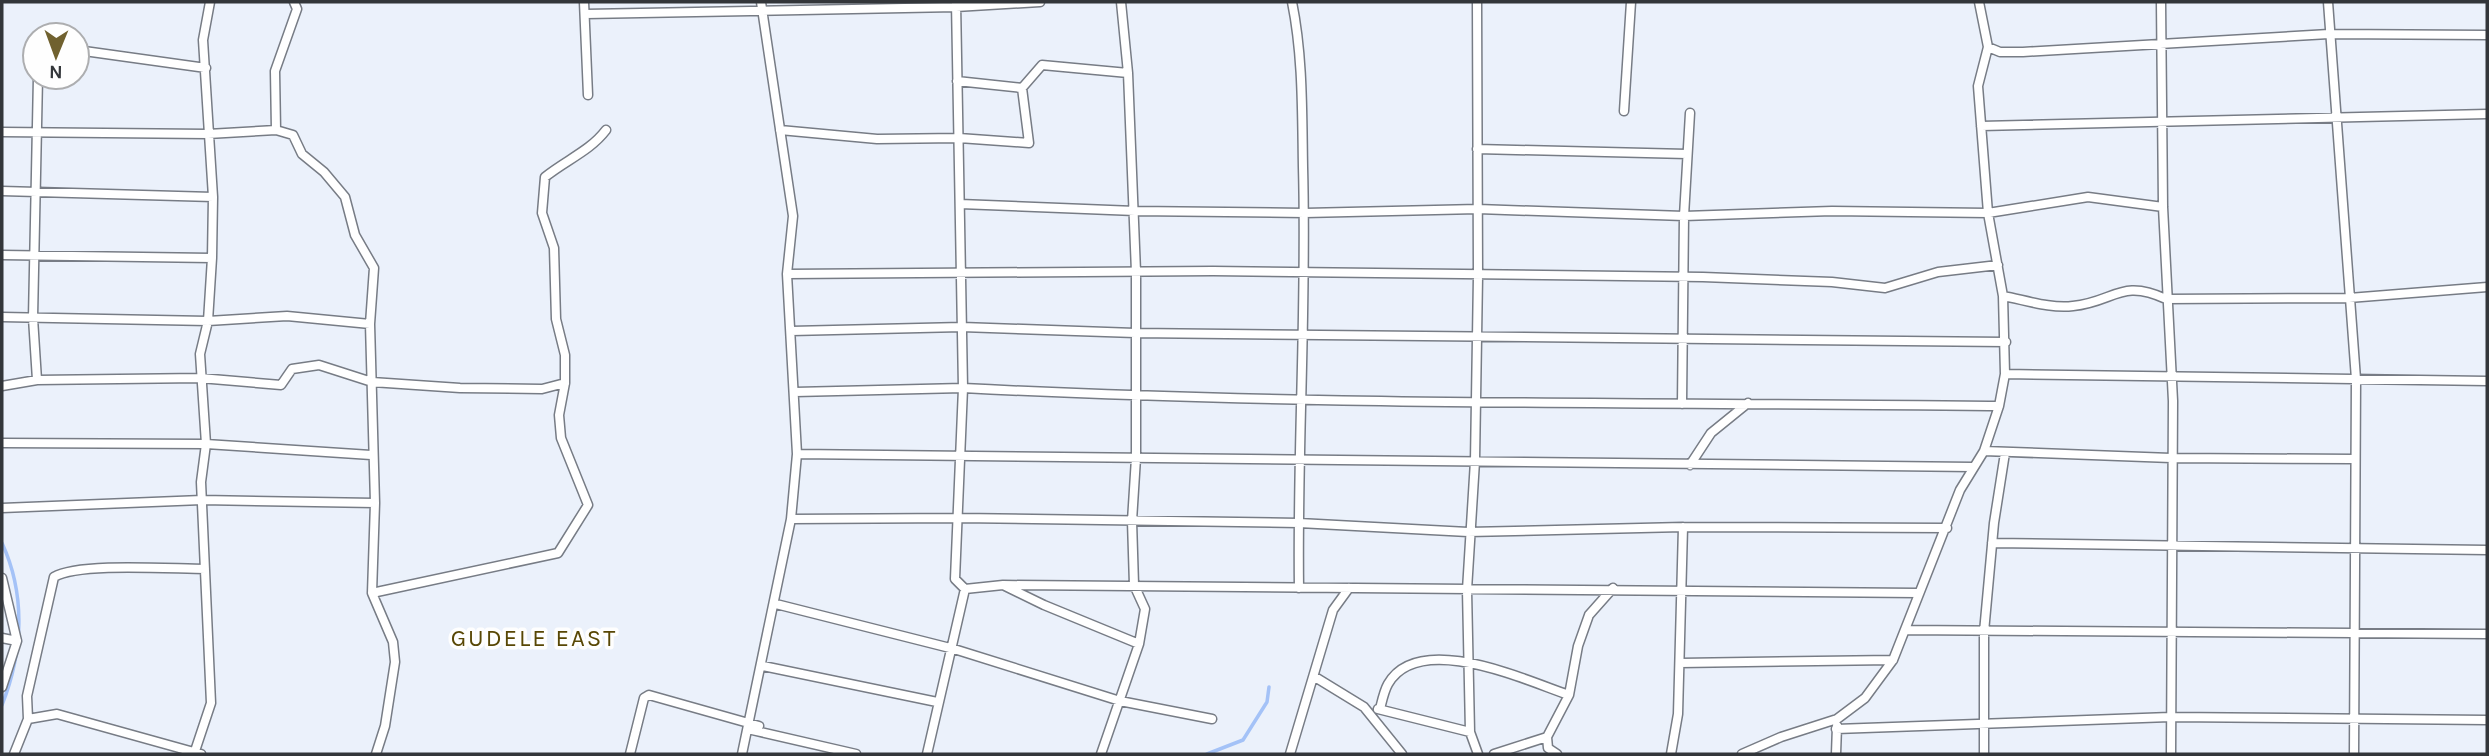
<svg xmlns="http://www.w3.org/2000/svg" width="2489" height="756" font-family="Karla,sans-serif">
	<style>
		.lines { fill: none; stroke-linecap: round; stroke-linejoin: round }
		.stream { stroke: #a4c2f7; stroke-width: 3.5 }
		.minor-casing { stroke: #777c85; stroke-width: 11 }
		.minor { stroke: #fff; stroke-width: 8 }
		.labels { text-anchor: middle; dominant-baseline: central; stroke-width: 7; stroke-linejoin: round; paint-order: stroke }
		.neighbourhood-label { font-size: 24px; letter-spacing: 2px; fill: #584705; stroke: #fefefe }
	</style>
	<rect width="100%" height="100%" fill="#ebf1fb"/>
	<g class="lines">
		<!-- stream -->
		<path class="stream" d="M2,543C26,595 23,652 2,705
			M1207,754L1243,740L1267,702L1269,687"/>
		<!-- minor casing -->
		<g class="minor-casing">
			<path id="minor" d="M584,2L588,95
				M956,2L963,388C1308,406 1653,402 1999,406
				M1292,2C1303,56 1302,112 1303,167C1307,307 1297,447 1299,588
				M1477,2L1478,276L1475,461L1467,590L1470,732L1478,754
				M2161,2L2163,207L2173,401L2171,754
				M2328,2L2356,379L2354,754
				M586,14L956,7L1040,2
				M1988,47L2000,52H2023L2329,34L2487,35
				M77,50L206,68
				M957,81L1022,88L1042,65L1128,73
				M1624,111L1631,2
				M1981,126L2487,114
				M276,130L293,135L302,154L324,172L345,197L355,235L374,268L370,324L375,503L372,593L393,642L395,662L385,726L376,754
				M780,130L877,139L959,138L1029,143L1022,88
				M2,132L208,134L276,130L275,71L297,9L294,2
				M1477,149L1687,154
				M2,191L213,197
				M960,204L1135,211L1305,213L1478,209L1684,216L1832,211L1988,213L2088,197L2163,207
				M2,255L212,258
				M787,274L1213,271L1703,277L1832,282L1885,288L1938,272L1998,265
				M2003,296C2025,300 2051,309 2073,306C2114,302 2121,278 2166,299L2349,298L2487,287
				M2,317L208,321L287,316L370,324
				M791,331L962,327L1135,333L2006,342
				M2005,374L2487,381
				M37,380L33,318L38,77
				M2,386L37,380L200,378L281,385L292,369L319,365L372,382L460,388L542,389L565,383
				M795,392L963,388L955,579L965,589L927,754
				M1682,404L1684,216L1690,113
				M2,443L206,444L371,455
				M1984,451L2171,458L2355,459
				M797,454L1973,467
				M1690,465L1711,433L1748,403
				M2,508L202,500L375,503
				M791,519L960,518L1299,523L1468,532L1683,527L1947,528
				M1992,543L2487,550
				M2,578L17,641L2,687
				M1003,585L1918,593
				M965,589L1003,585L1044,605L1139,644
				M372,593L558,553L588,505L561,438L559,415L565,383V355L556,319L554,248L542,213L545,177C566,160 590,151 606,130
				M776,604L954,649L1120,701L1212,719
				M1905,630L2487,634
				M2,638L17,641
				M1680,663L1893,660
				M763,666L937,702
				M1315,677L1364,707L1402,754
				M1378,709L1470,732
				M1380,709C1382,701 1384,691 1388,684C1419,630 1527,681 1569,695
				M28,719L27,696L54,577C79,562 172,569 205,569
				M1836,729L2170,717L2487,720
				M752,730L856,754
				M14,754L28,719L57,714L201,754
				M194,754L211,703L201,482L206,444L200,354L208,321L212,258L213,197L203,40L210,2
				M630,754L644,698L649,695L759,726
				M742,754L791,519L797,454L787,274L793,216L761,2
				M1101,754L1139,644L1145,609L1134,585L1132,521L1136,458V272L1128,73L1121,2
				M1290,754L1333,610L1349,588
				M1494,754L1547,737
				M1557,754L1548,748L1547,737L1569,695L1578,646L1589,615L1613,588
				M1671,754L1678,714L1683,527
				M1742,754L1781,737L1837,719L1865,698L1893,660L1960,490L1984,451L1999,406L2005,374L2003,296L1988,213L1978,86L1988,47L1979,2
				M1836,754L1837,726
				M1984,754V632L1994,523L2005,453"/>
		</g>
		<!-- minor -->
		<use href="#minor" class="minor"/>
	</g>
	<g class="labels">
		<!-- neighbourhood labels -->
		<g class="neighbourhood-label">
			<text x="534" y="638">GUDELE EAST</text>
		</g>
	</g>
	<!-- border -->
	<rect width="2489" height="756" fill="none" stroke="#33363a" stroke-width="7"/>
	<!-- north arrow -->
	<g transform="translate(56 56) rotate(181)"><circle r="33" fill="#fefefe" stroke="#adaeb0" stroke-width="2"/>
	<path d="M0-5L12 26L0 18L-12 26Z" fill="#70612f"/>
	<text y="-10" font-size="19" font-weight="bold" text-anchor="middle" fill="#33363a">N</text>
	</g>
</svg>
